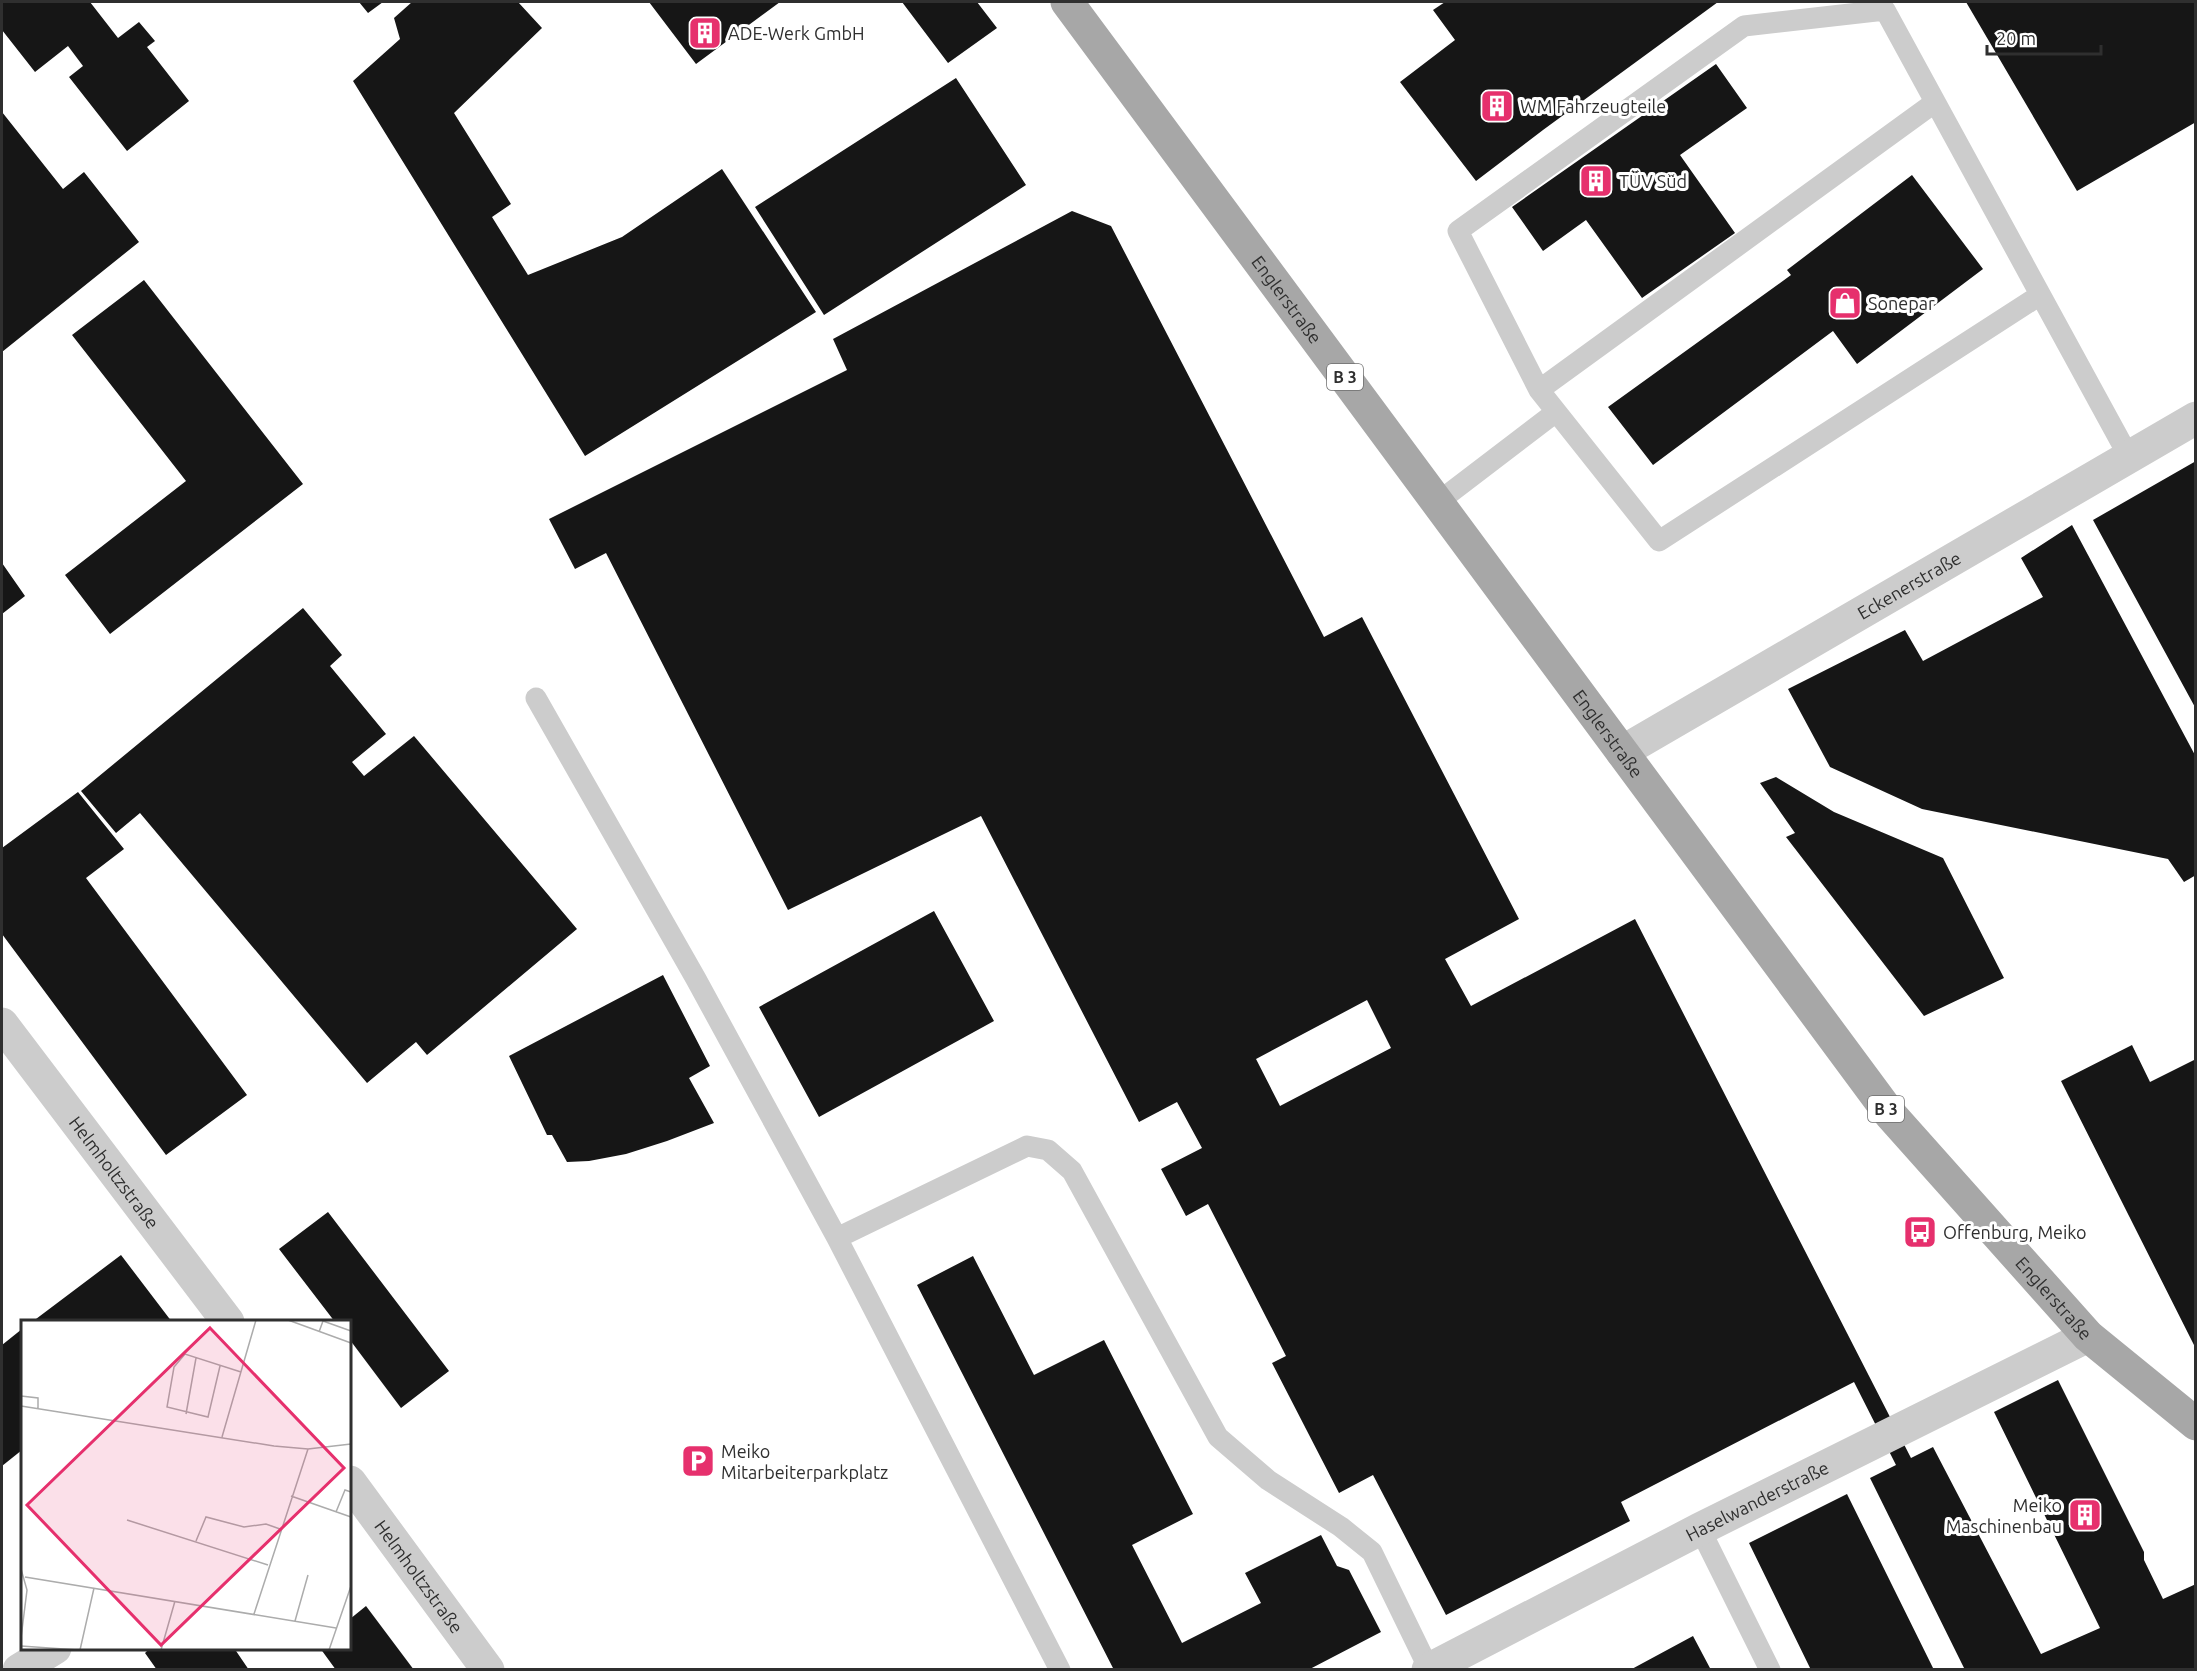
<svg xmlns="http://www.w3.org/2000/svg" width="2197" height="1671" font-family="Ubuntu,sans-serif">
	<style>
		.building { fill: #161616; fill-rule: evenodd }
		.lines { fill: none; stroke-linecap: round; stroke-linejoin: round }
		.lane { stroke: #ccc; stroke-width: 21 }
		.street { stroke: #ccc; stroke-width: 33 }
		.primary { stroke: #a7a7a7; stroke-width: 33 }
		.labels { text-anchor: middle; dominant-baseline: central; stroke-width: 6; stroke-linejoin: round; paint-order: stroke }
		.shield { fill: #fff; stroke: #6d6d6d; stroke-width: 1.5 }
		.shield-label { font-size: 16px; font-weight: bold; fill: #2f2f2f }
		.poi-label { font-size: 18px; fill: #2f2f2f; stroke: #fff; text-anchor: start }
		.street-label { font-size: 18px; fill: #2f2f2f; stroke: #fff }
		.inset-road { fill: none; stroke: #acacac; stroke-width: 1.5 }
		.view { fill: #e6306d; fill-opacity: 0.15; stroke: #e6306d; stroke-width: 3 }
		.inset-edge { fill: none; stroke: #2f2f2f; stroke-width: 3 }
	</style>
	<rect width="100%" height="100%" fill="#fff"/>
	<!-- building -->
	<path class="building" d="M2,2H90L118,38L139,22L155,41L147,47L189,101L127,151L69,77L83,66L68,46L35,72L2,30Z
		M359,2H383L368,13Z
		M412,2H518L542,28L454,113L511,204L492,217L528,275L622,237L722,169L816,312L585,456L353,81L400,39L394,18Z
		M649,2H780L696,64Z
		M902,2H977L997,28L948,63Z
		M1445,2H1718L1543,130L1476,181L1400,82L1455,40L1433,10Z
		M1966,2H2196V122L2077,191Z
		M1716,64L1747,108L1680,155L1735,233L1642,298L1586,220L1543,251L1512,207Z
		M956,78L1026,185L824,315L755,207Z
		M2,112L63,189L84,172L139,242L2,352Z
		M1912,175L1983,269L1857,364L1833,331L1653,465L1608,407L1791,275L1787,270Z
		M1072,211L1111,226L1324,637L1362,617L1519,919L1445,959L1471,1006L1635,919L1911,1458L1933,1447L2041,1654L2100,1628L1994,1412L2058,1380L2144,1552V1560L2163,1599L2196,1584V1670H1965L1870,1478L1896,1465L1854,1382L1621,1502L1630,1521L1446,1615L1373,1475L1339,1493L1272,1363L1286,1356L1208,1204L1186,1216L1161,1169L1202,1148L1177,1102L1139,1122L981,816L788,910L606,553L575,569L549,519L847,370L833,339ZM1367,1000L1391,1048L1280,1106L1256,1059Z
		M144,280L303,484L110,634L65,575L186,481L72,335Z
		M2196,461V709L2093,520Z
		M2072,525L2196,757V875L2184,882L2168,859L1922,809L1830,767L1788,689L1905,630L1923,661L2043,597L2021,558Z
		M2,563L25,596L2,614Z
		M303,608L342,655L330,666L386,734L352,762L364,776L414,736L577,929L427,1055L416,1042L367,1083L140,813L116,833L81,791Z
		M1776,777L1834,812L1943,858L2004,978L1924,1016L1786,837L1795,833L1760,783Z
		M78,792L124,849L86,878L247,1095L166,1155L2,934V848Z
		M934,911L994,1021L819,1117L759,1007Z
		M663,975L710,1066L689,1078L714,1123L667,1141L626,1154L589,1161L567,1162L552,1135H547L509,1056Z
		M2132,1045L2150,1082L2196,1059V1349L2061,1081Z
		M328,1212L449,1371L401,1408L350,1340V1322H335L279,1249Z
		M121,1255L172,1322H32Z
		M973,1256L1034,1375L1104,1340L1193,1514L1132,1545L1182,1643L1261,1603L1245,1573L1321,1535L1337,1566L1349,1570L1381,1632L1308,1670H1114L917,1285Z
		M22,1329V1450L2,1466V1345Z
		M1847,1494L1934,1670H1811L1749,1543Z
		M366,1606L414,1670H336L320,1648H350V1619Z
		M1693,1636L1711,1670H1630Z
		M150,1648H234L249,1670H157L145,1653Z"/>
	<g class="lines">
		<!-- lane -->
		<path class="lane" d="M2040,295L1659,541L1539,390L1458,231L1744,26L1885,10L2129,457
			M1539,390L1934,103
			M1438,502L1556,412
			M536,698L696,979L837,1238L1060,1670
			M837,1238L1027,1146L1048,1150L1072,1171L1218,1437L1268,1480L1341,1527L1372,1552L1429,1669
			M1700,1529L1770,1670"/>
		<!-- street -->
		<g class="street">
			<path id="s1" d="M1622,752L2196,418"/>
			<path id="s2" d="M2,1024L228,1322"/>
			<path id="s3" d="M350,1482L488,1670"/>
			<path d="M19,1670L55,1648"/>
			<path id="s4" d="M1428,1670L1700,1529L2088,1336"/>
		</g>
		<!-- primary -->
		<path class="primary" id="s5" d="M1067,2L1890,1114L2088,1336L2196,1424"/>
	</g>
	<!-- icons -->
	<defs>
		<g id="building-square" transform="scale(1.725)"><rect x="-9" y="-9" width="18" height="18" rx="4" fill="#e6306d" stroke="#fff"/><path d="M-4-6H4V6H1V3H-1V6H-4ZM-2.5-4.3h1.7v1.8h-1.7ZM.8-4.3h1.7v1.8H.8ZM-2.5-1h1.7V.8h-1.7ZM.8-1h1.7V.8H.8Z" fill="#fff"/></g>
		<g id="shop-square" transform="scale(1.725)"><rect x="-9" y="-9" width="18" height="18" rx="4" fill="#e6306d" stroke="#fff"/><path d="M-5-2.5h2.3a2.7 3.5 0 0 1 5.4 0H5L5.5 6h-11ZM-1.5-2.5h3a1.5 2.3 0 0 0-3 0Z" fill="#fff"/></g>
		<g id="bus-square" transform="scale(1.725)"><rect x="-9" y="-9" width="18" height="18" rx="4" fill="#e6306d" stroke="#fff"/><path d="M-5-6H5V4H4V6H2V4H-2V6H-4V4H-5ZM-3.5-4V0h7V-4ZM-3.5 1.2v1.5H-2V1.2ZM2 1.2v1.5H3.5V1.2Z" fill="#fff"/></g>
		<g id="parking-square" transform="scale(1.725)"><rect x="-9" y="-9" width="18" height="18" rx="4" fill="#e6306d" stroke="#fff"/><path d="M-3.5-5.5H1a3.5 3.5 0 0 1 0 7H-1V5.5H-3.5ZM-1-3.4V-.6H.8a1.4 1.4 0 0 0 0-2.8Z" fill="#fff"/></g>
	</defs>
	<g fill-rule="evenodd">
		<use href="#building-square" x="705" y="33"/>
		<use href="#building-square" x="1497" y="106"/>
		<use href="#building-square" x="1596" y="181"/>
		<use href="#shop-square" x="1845" y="303"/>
		<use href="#bus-square" x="1920" y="1232"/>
		<use href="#parking-square" x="698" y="1461"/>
		<use href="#building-square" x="2085" y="1515"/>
	</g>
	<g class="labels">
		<!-- shield labels -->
		<g class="shield">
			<rect x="1327" y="364" width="36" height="26" rx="4.5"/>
			<rect x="1868" y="1096" width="36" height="26" rx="4.5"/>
		</g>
		<g class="shield-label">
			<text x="1345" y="377">B 3</text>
			<text x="1886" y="1109">B 3</text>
		</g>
		<!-- poi labels -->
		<g class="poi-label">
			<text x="728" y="33">ADE-Werk GmbH</text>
			<text x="1520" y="106">WM Fahrzeugteile</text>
			<text x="1619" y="181">TÜV Süd</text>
			<text x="1868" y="303">Sonepar</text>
			<text x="1943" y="1232">Offenburg, Meiko</text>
			<text x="721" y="1451">Meiko<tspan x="721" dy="21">Mitarbeiterparkplatz</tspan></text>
			<text x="2062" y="1505" text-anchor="end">Meiko<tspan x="2062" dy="21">Maschinenbau</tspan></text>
		</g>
		<!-- street labels -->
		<g class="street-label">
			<text stroke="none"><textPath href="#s5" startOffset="370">Englerstraße</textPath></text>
			<text stroke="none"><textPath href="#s1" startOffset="332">Eckenerstraße</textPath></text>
			<text stroke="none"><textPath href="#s5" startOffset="910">Englerstraße</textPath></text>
			<text stroke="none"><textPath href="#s2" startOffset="186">Helmholtzstraße</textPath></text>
			<text stroke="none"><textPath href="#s5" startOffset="1630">Englerstraße</textPath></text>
			<text stroke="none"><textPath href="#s4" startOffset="370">Haselwanderstraße</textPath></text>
			<text stroke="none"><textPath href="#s3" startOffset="117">Helmholtzstraße</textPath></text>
		</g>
	</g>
	<!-- overview -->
	<g transform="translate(21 1320)">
		<rect width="330" height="330" fill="#fff"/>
		<path class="inset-road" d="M267,0L330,23M298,12L302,1L330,11M199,46L187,97L146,87L153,47L164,34L220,52M0,76L17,78V88M0,86L253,126L287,129L330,124M165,94L175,38M201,117L235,0M270,176L330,197M315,192L324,170L330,172M106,200L247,245M175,221L185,197L223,207L245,204L259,209M0,249L6,270L0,318M4,257L315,308M233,294L287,129M274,301L287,255M0,326L57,330M59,330L73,268M140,330L154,281M308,330L330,266"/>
		<path class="view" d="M189,8L323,148L140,325L6,185Z"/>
		<rect width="330" height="330" class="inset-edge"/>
	</g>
	<!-- border -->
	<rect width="2197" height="1671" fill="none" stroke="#2f2f2f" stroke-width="6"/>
	<!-- scale -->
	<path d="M1987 45v9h114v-9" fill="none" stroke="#2f2f2f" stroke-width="3"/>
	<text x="1996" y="45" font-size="18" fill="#2f2f2f" stroke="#ffffff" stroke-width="4.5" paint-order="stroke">20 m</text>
</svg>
